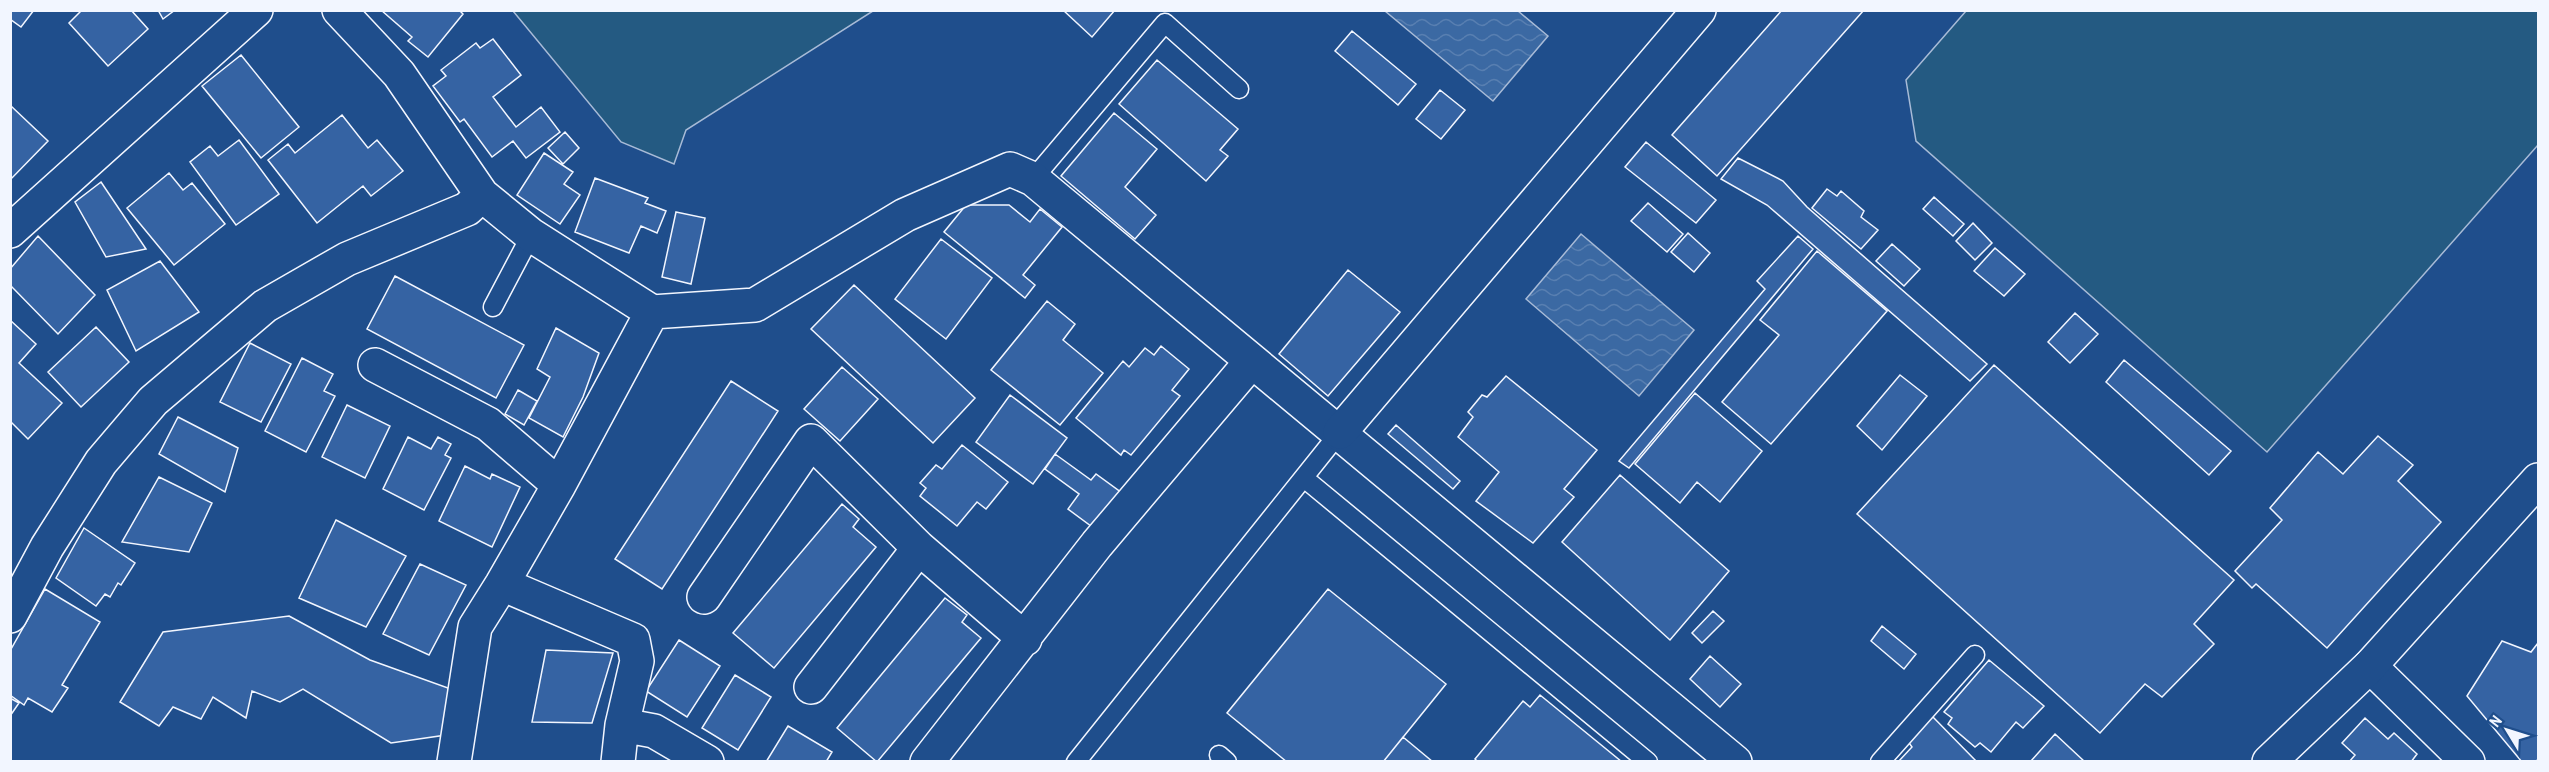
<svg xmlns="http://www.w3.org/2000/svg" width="2549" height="772" font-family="'Archivo Narrow',sans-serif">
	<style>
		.garden { fill: #245a82; stroke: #a8bbd7; stroke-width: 1.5 }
		.water { fill: url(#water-waves); stroke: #a8bbd7; stroke-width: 1.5 }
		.building { fill: #3563a3; stroke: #f2f6ff; stroke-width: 1.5 }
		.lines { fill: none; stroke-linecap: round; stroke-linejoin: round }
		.service-casing { stroke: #f2f6ff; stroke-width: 21 }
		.minor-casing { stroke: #f2f6ff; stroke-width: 36 }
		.tertiary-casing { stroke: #f2f6ff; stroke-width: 36 }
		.service { stroke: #1f4e8c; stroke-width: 18 }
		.minor { stroke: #1f4e8c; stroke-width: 33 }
		.tertiary { stroke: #1f4e8c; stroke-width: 33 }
	</style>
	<defs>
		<pattern id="water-waves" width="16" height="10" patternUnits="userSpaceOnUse" patternTransform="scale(1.5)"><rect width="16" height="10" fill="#3b69a3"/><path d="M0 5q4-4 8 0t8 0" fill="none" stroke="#587fb1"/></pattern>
	</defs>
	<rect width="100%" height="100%" fill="#1f4e8c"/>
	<!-- garden -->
	<path class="garden" d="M513,11H873L686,130L674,164L621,142Z
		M1966,11H2538V145L2267,452L1916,141L1906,80Z"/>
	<!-- water -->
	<path class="water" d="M1385,11H1518L1548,36L1493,101Z
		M1581,234L1694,330L1639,396L1526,299Z"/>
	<!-- building -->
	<path class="building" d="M10,10H34L21,27L10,19Z
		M82,10H131L148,29L108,66L69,23Z
		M158,10H175L163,19Z
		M381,10H459L463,14L428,57L408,41L412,37Z
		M1063,10H1115L1092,37Z
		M1782,10H1864L1717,176L1672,135Z
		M1352,31L1416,84L1398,105L1335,51Z
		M493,39L521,75L493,97L516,127L541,107L560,132L526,158L513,141L492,157L464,119L460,122L433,86L446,76L441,70L476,43L480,48Z
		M241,55L299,127L261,158L202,86Z
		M1157,60L1238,129L1220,150L1228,156L1206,181L1119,104Z
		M1440,90L1465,110L1441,139L1416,119Z
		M11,106L48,141L10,180V106Z
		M1114,113L1157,149L1125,187L1156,215L1135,239L1061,176Z
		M342,115L368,148L377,140L403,171L371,196L363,186L317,223L268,160L288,144L295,153Z
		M565,132L579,148L563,164L548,148Z
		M239,140L279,194L236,225L190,162L210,146L218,156Z
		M1646,142L1716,200L1696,223L1625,167Z
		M544,153L573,172L564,184L580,195L560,224L517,195Z
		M1738,158L1783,181L1807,207L1987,364L1970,381L1767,205L1721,179Z
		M169,173L183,190L192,183L225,224L174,265L127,208Z
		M595,178L648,198L645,203L666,211L657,233L641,226L629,253L575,232Z
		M101,182L146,249L106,257L75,202Z
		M1827,189L1837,196L1841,191L1864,211L1861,217L1878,230L1861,249L1812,208Z
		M1934,197L1964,224L1953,236L1923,209Z
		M1648,203L1683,234L1667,252L1631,221Z
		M966,205H1009L1030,222L1040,209L1062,227L1023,275L1035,285L1025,298L944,232Z
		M676,212L705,218L691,284L662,277Z
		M1973,223L1992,243L1975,260L1956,241Z
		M1688,233L1710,253L1694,272L1671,252Z
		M38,236L95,295L58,334L10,285V269Z
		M1798,236L1813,249L1629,468L1619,461L1765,289L1757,281Z
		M941,239L992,278L946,339L895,299Z
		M1892,244L1920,269L1904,286L1876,261Z
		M1995,248L2025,274L2004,296L1974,271Z
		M1817,251L1887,311L1771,444L1722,402L1779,335L1760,320Z
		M160,261L199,312L136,351L107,290Z
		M1348,270L1400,312L1328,396L1279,354Z
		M395,276L524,345L496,398L367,329Z
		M854,285L975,398L933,443L811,329Z
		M1047,301L1075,324L1063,340L1103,373L1060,425L991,370Z
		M2075,313L2098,334L2070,363L2048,342Z
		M10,320L36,344L19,363L62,403L28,439L10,421Z
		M96,327L129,362L81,407L48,372Z
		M556,328L599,353L583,397L563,437L529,418L550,377L537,369Z
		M250,343L291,364L261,422L220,402Z
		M1161,346L1189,369L1172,390L1180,396L1131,455L1124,450L1121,455L1076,418L1123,361L1129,367L1145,348L1154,355Z
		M302,358L333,374L324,391L335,396L306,452L265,431Z
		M2124,360L2231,451L2209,475L2106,382Z
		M1994,365L2234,580L2194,624L2214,644L2162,697L2145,684L2100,733L1857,514Z
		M842,367L878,399L840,441L804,409Z
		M1900,375L1927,396L1882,450L1857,426Z
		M1506,376L1597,450L1564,489L1574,497L1533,543L1476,501L1499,472L1458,437L1473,417L1468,412L1482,395L1487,397Z
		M731,381L778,411L662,589L615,559Z
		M518,390L537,401L524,425L505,414Z
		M1695,393L1762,451L1720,502L1697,482L1680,503L1635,464Z
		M1010,395L1067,438L1033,484L976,442Z
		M347,405L390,426L365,478L322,457Z
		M178,417L238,448L225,492L159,454Z
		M1396,425L1460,481L1453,489L1388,434Z
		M2378,436L2413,465L2398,481L2441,522L2327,648L2256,584L2252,588L2235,571L2282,520L2270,508L2318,452L2343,474Z
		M408,437L431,449L438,437L451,444L445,455L451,458L424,510L383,489Z
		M962,445L1008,482L986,509L977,502L957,526L920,496L926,488L920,483L936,465L942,469Z
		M1055,454L1091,480L1096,474L1122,493L1095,529L1068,509L1079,494L1045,469Z
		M465,466L490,479L492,474L520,487L492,547L439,521Z
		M1620,475L1729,571L1670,640L1562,542Z
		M159,477L212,503L189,552L122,542Z
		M842,504L859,519L853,527L876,547L774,668L733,633Z
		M336,520L406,556L366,627L299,598Z
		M84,528L135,563L121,585L118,583L110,597L105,594L96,606L56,578Z
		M420,564L466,585L429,655L383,634Z
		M45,589L100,622L62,685L68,688L52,712L28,698L24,705L10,695V651Z
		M1328,589L1446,684L1383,762H1287L1227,713Z
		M945,598L967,615L962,622L981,638L877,762L837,728Z
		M1713,611L1724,621L1702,643L1692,633Z
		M289,616L370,660L448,688L446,735L391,743L303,689L280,702L252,691L246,718L213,697L201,719L173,707L159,726L120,702L163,632Z
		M1882,626L1916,654L1904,669L1871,641Z
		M679,640L720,666L687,717L646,691Z
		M2502,641L2531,652L2538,643V759L2536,762H2522L2467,696Z
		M546,650L613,653L592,723L532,722Z
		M1710,656L1741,684L1720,707L1690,679Z
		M1989,660L2044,706L2023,728L2016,722L1991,752L1980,743L1975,747L1948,724L1952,718L1944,712Z
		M735,675L771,697L738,750L702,728Z
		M1540,695L1622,762H1478L1475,759L1523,701L1530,707Z
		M10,698L19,703L10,716Z
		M1931,715L1977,762H1898L1912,747L1907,740Z
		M2365,718L2388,739L2394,733L2417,754L2411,762H2349L2355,755L2342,743Z
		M788,726L832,752L826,762H766Z
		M2055,734L2085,762H2030Z
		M1403,737L1433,762H1383Z"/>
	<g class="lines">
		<!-- service casing -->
		<g class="service-casing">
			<path id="service" d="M1033,179L1165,23L1239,89
				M493,307L531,235
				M1304,478L1648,762
				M1219,755L1227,762
				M1076,762L1340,432
				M1880,762L1975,655"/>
		</g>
		<!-- minor casing -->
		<g class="minor-casing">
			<path id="minor" d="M339,10L399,74L482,195L531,235L652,312L755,305L905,215L1010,169L1033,179L1735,762
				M10,231L256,10
				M375,365L488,424L559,485
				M502,584L633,640L637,661L622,725L618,762
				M704,597L811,441L919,548L1025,639
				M10,616L47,547L101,462L153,401L265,306L347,259L467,209L482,195
				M2370,666L2468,762
				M811,687L919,548
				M622,725L654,731L707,762
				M454,762L475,627L502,584L559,485L652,312
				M927,762L1097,544L1251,362"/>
		</g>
		<!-- tertiary casing -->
		<g class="tertiary-casing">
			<path id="tertiary" d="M1340,432L1699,10
				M2269,762L2370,666L2538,480"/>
		</g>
		<!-- service -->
		<use href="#service" class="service"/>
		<!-- minor -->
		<use href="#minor" class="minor"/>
		<!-- tertiary -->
		<use href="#tertiary" class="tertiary"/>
	</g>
	<!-- border -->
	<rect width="2549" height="772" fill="none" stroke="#f2f6ff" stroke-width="24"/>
	<!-- north arrow -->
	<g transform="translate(2507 730) rotate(308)" stroke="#1f4e8c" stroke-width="4.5" paint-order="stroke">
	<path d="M0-4.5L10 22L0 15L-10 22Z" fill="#f2f6ff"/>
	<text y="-9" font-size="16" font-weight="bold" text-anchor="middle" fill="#f2f6ff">N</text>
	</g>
</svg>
